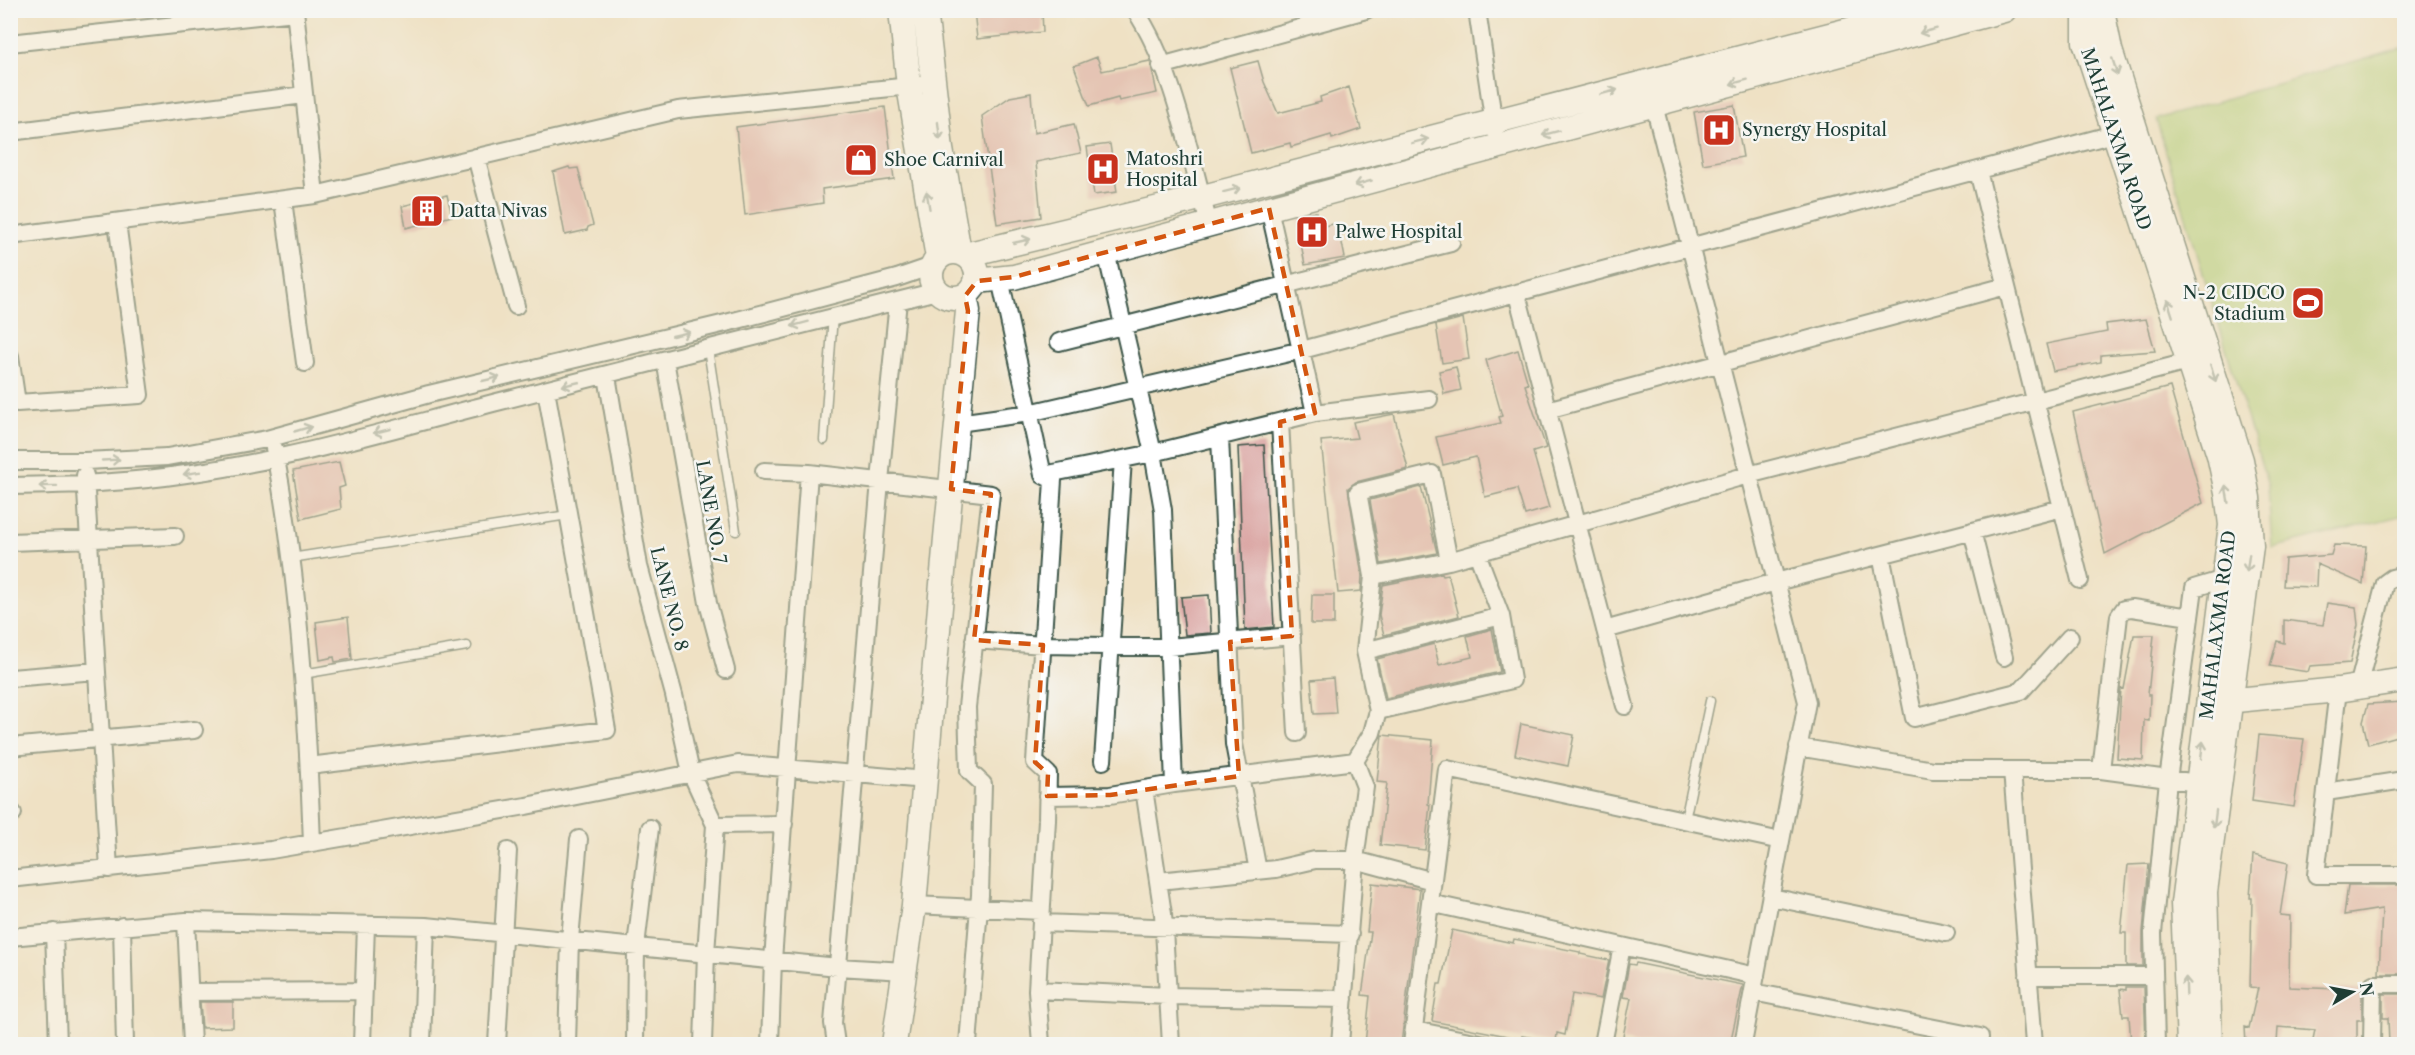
<svg xmlns="http://www.w3.org/2000/svg" width="2415" height="1055" font-family="'Libre Caslon Text',serif">
	<style>
		.green { fill: #abcf78; stroke: #658656; stroke-width: 1.5 }
		.building { fill: #d9a19f }
		.lines { fill: none; stroke-linecap: round; stroke-linejoin: round }
		.lane-casing { stroke: #3e564a; stroke-width: 11 }
		.street-casing { stroke: #3e564a; stroke-width: 20 }
		.secondary-casing { stroke: #3e564a; stroke-width: 27 }
		.lane { stroke: #fff; stroke-width: 8 }
		.street { stroke: #fff; stroke-width: 16 }
		.secondary { stroke: #fff; stroke-width: 24 }
		.oneway { stroke: #8f9e9a }
		.marked { fill: none; stroke: #d45610; stroke-width: 4.5; stroke-dasharray: 12 8; stroke-linejoin: round }
		.labels { text-anchor: middle; dominant-baseline: central; stroke-width: 5; stroke-linejoin: round; paint-order: stroke }
		.poi-label { font-size: 18px; fill: #1f3d34; stroke: #f6f6f2; text-anchor: start }
		.street-label { font-size: 18px; fill: #1f3d34; stroke: #f6f6f2 }
	</style>
	<rect width="100%" height="100%" fill="#f6f6f2"/>
	<filter id="ink" filterUnits="userSpaceOnUse"><feTurbulence type="fractalNoise" baseFrequency=".0167" numOctaves="2"/><feDisplacementMap in="SourceGraphic" scale="12" xChannelSelector="R" yChannelSelector="G"/><feConvolveMatrix kernelMatrix="1 2 1 2 8 2 1 2 1" color-interpolation-filters="sRGB"/></filter>
	<filter id="wash" filterUnits="userSpaceOnUse"><feTurbulence type="fractalNoise" baseFrequency=".008" numOctaves="4" result="noise"/><feDisplacementMap in="SourceGraphic" scale="24" xChannelSelector="R" yChannelSelector="G"/><feGaussianBlur stdDeviation="1.35" result="paint"/><feColorMatrix in="noise" values="0 0 0 0 0 0 0 0 0 0 0 0 0 0 0 0 0 1.4 0 .05"/><feComposite in="paint" operator="in"/></filter>
	<g filter="url(#wash)">
		<rect width="100%" height="100%" fill="#efe1c4"/>
		<!-- green -->
		<path class="green" d="M2404,47V515L2272,548L2268,486L2156,119Z"/>
		<g id="blocks">
			<!-- building -->
			<path class="building" d="M974,10L1042,11L1043,32L977,39Z
				M1097,57L1102,71L1150,61L1157,93L1119,101L1118,98L1089,106L1074,66Z
				M1258,61L1264,82L1278,113L1321,102L1320,97L1349,87L1361,129L1332,139L1331,135L1291,147L1290,143L1251,153L1230,68Z
				M1031,93L1034,133L1074,124L1081,153L1036,162L1041,217L997,224L982,116L1010,97Z
				M1734,105L1743,157L1703,164L1694,112Z
				M885,107L894,179L822,189L823,203L745,215L736,127Z
				M1110,144L1117,192L1094,195L1087,147Z
				M569,167L570,169L578,168L593,225L588,227L587,230L565,235L553,172Z
				M447,195L452,216L406,228L402,206Z
				M1316,212L1319,227L1338,223L1345,258L1305,265L1296,216Z
				M1463,318L1469,359L1442,363L1436,325Z
				M2146,319L2155,351L2101,355V362L2053,371L2046,344L2107,332L2106,324Z
				M1518,350L1528,384L1525,385L1546,448L1533,452L1549,508L1525,515L1517,489L1485,497L1476,457L1443,465L1436,437L1501,423L1499,417L1502,416L1486,360Z
				M1456,367L1461,390L1444,394L1439,371Z
				M2170,387L2203,503L2105,554L2073,412Z
				M1394,414L1408,469L1356,482L1348,488L1362,576L1361,591L1338,593L1321,441L1357,438L1353,422Z
				M1264,445L1274,627L1245,630L1238,447Z
				M339,462L345,486L339,488L341,509L301,519L293,471Z
				M1421,487L1437,553L1381,564L1370,500Z
				M2334,545L2366,546L2363,584L2317,564L2316,587L2283,586L2285,559L2331,555Z
				M1442,573L1443,575L1448,574L1459,616L1384,635L1379,615L1383,585Z
				M1209,595L1211,633L1185,635L1181,597Z
				M1312,595H1334V624H1311Z
				M2327,603L2356,607L2358,625L2350,663L2310,666L2308,672L2270,666L2277,641L2284,643V620L2323,625Z
				M348,617L352,659L335,662L334,657L320,660L316,622Z
				M1492,629L1500,672L1386,698L1377,659L1434,644L1439,665L1472,657L1467,636Z
				M2134,635H2154L2148,695H2150L2149,721L2144,720L2143,760L2117,758L2121,688L2124,689Z
				M1333,678L1336,713L1314,714L1311,680Z
				M2404,702V734L2368,744L2363,722L2368,704Z
				M1521,724L1574,735L1568,766L1515,755Z
				M1382,735L1433,740L1428,804L1430,805L1425,850L1380,845L1387,783L1377,782Z
				M2259,735L2304,739L2294,807L2252,801Z
				M2253,855L2288,863L2280,915L2290,916L2289,987L2362,990V1020H2357V1044H2312L2315,1030L2278,1027L2277,1044H2246L2245,1027L2249,1028L2258,988L2250,987L2252,898H2250Z
				M2149,864L2143,932V966H2126V933H2121L2128,865Z
				M1372,883L1420,889L1401,1044H1365L1370,996L1362,995L1371,932H1367Z
				M2348,885H2403L2400,914H2404V974H2379L2382,909L2344,915Z
				M1452,930L1513,943L1514,939L1580,952V954L1609,960L1601,999L1572,994L1565,1035L1557,1033L1556,1042L1522,1036V1039L1432,1021L1438,984H1441Z
				M1636,963L1743,985L1730,1044H1638L1622,1041L1631,998L1623,997L1629,964L1635,965Z
				M2126,987H2144L2146,1044H2131L2129,1016H2123L2120,989L2126,990Z
				M2383,994H2404V1044H2389L2388,1018H2383Z
				M200,1002H233V1027L202,1028Z"/>
		</g>
	</g>
	<g filter="url(#ink)">
		<use href="#blocks" fill-opacity="0" stroke="#3e564a" stroke-width="1.5"/>
		<g class="lines">
			<!-- lane casing -->
			<g class="lane-casing">
				<path id="lane" d="M708,349L736,531
					M824,440L833,315
					M291,558L568,515
					M303,674L467,646
					M1685,820L1710,701"/>
			</g>
			<!-- street casing -->
			<g class="street-casing">
				<path id="street" d="M295,10L315,195
					M1135,10C1174,68 1190,157 1209,224
					M1477,10L1495,131
					M10,43L295,12
					M1161,66L1366,10
					M1654,105L1807,702L1743,1044
					M10,132L304,95
					M476,157L516,306
					M1978,171L2080,580
					M283,200L305,363
					M1269,208L1315,413
					M10,236L315,195L678,110L920,85
					M1106,252L1153,453L1163,510L1174,784
					M1000,279L1043,475L1053,480L1035,762L1048,774L1047,820L1037,990L1041,1044
					M1517,294L1625,706
					M1059,342L1451,243
					M10,356L17,403L140,395L117,222
					M665,360L708,603L726,670
					M607,376L639,566L674,695L691,773L715,825L706,953L703,1044
					M1547,410L2006,286
					M1280,422L1297,733
					M958,423L1029,413L1302,350L2125,131
					M1220,437L1234,744L1258,871
					M274,448C299,578 307,711 312,843
					M10,461H85L167,457L267,439L429,394L726,323L897,278L932,266
					M764,471L809,473L773,960L770,1044
					M809,473L991,494L967,707L969,771L983,784L980,895L968,1044
					M85,475L109,869
					M1043,475L1153,453L1315,413L1429,399
					M10,486C69,485 128,483 186,474C290,460 392,429 493,403C641,366 789,327 937,291
					M1972,531L2004,657
					M10,542L175,536
					M1881,555L1914,718L2021,691L2070,637
					M1373,576L1449,561L1748,475L2188,362
					M1605,630L1776,582L2062,508
					M974,640L1043,645L1169,647L1292,636
					M1365,651L1501,616
					M11,678L96,671
					M2358,687L2385,583L2392,578L2404,575
					M2338,690L2316,875H2404
					M1378,711L1512,680L1501,616L1477,553
					M10,747L194,730
					M1798,747L1933,770H2101L2198,783
					M1103,761L1123,459
					M1355,761L1372,733L1378,711L1365,651L1373,576L1358,492L1432,474L1449,561
					M309,766L607,730L546,390
					M2012,770L2034,1044
					M2101,770L2119,616L2124,609L2132,608L2190,617
					M1144,789L1163,914L1171,1044
					M2326,792L2404,780
					M1047,796L1110,795L1174,784L1355,761L1365,787L1355,860L1340,1044
					M10,813H13
					M715,825L784,824
					M10,879L271,850L526,806L738,764L926,780
					M1158,881L1276,869L1315,860H1355L1433,881
					M1771,897L1946,933
					M1430,903L1756,976
					M914,905L1041,911
					M186,921L192,1044
					M1041,923L1350,934
					M122,926L125,1044
					M54,932L58,1044
					M10,937L186,921L426,926L838,967L905,971
					M2028,976H2154
					M1037,990L1168,996L1344,999
					M189,992L363,991
					M1753,992L1980,1037L1979,1044
					M1414,1030L1485,1044
					M362,1044L366,925
					M422,1044L426,926
					M497,1044L508,851
					M567,1044L570,939L579,839
					M635,1044L636,946L650,828
					M836,1044L833,1023L880,481L898,301
					M1412,1044L1447,769L1781,841
					M1603,1044L1622,946
					M2156,1044L2153,933L2168,780L2194,588L2224,579
					M2372,1044L2373,984H2404"/>
			</g>
			<!-- secondary casing -->
			<g class="secondary-casing">
				<path id="secondary" d="M901,10L909,86L938,258
					M925,10L941,149L959,252
					M2085,10V42L2219,455L2227,492L2231,525L2183,903L2189,1044
					M2102,10L2110,50L2241,460L2248,498L2251,546L2205,892L2210,1044
					M931 275a23 23 0 1 1 46 0a23 23 0 1 1-46 0Z
					M965,255L1172,205L1926,10
					M977,281L1014,277L2004,10
					M2216,702L2338,690L2404,680
					M894,1044L914,905L946,538L968,311L965,296"/>
			</g>
			<!-- lane -->
			<use href="#lane" class="lane"/>
			<!-- street -->
			<use href="#street" class="street"/>
			<!-- secondary -->
			<use href="#secondary" class="secondary"/>
		</g>
		<!-- one-way arrows -->
		<defs><path id="oneway-shaft" d="M-6 0H5M1.5-3L5.5 0L1.5 3" fill="none" stroke-width="1.6" stroke-linecap="round" stroke-linejoin="round" transform="scale(1.5)"/></defs>
		<g class="oneway">
			<use href="#oneway-shaft" transform="translate(1928 31) rotate(165)"/>
			<use href="#oneway-shaft" transform="translate(2115 67) rotate(72)"/>
			<use href="#oneway-shaft" transform="translate(1739 82) rotate(165)"/>
			<use href="#oneway-shaft" transform="translate(1609 92) rotate(-15)"/>
			<use href="#oneway-shaft" transform="translate(939 131) rotate(83)"/>
			<use href="#oneway-shaft" transform="translate(1551 133) rotate(165)"/>
			<use href="#oneway-shaft" transform="translate(1420 141) rotate(-14)"/>
			<use href="#oneway-shaft" transform="translate(1363 183) rotate(165)"/>
			<use href="#oneway-shaft" transform="translate(1232 190) rotate(-14)"/>
			<use href="#oneway-shaft" transform="translate(928 200) rotate(-100)"/>
			<use href="#oneway-shaft" transform="translate(1022 241) rotate(-13)"/>
			<use href="#oneway-shaft" transform="translate(2170 308) rotate(-108)"/>
			<use href="#oneway-shaft" transform="translate(800 324) rotate(165)"/>
			<use href="#oneway-shaft" transform="translate(681 334) rotate(-13)"/>
			<use href="#oneway-shaft" transform="translate(2213 373) rotate(72)"/>
			<use href="#oneway-shaft" transform="translate(491 379) rotate(-13)"/>
			<use href="#oneway-shaft" transform="translate(571 384) rotate(167)"/>
			<use href="#oneway-shaft" transform="translate(303 429) rotate(-16)"/>
			<use href="#oneway-shaft" transform="translate(382 431) rotate(166)"/>
			<use href="#oneway-shaft" transform="translate(111 460) rotate(-3)"/>
			<use href="#oneway-shaft" transform="translate(192 473) rotate(171)"/>
			<use href="#oneway-shaft" transform="translate(48 486) rotate(179)"/>
			<use href="#oneway-shaft" transform="translate(2227 494) rotate(-99)"/>
			<use href="#oneway-shaft" transform="translate(2248 563) rotate(98)"/>
			<use href="#oneway-shaft" transform="translate(2202 750) rotate(-83)"/>
			<use href="#oneway-shaft" transform="translate(2215 819) rotate(97)"/>
			<use href="#oneway-shaft" transform="translate(2186 986) rotate(-92)"/>
		</g>
	</g>
	<!-- marked area -->
	<path d="M0 0H2415V1055H0ZM1269,208L1315,413L1280,422L1292,636L1230,642L1239,776L1110,795L1047,796L1048,774L1035,762L1043,645L974,640L991,494L951,489L968,311L965,296L977,281L1014,277Z" fill="#efe1c4" fill-opacity=".55" fill-rule="evenodd"/>
	<path class="marked" d="M1269,208L1315,413L1280,422L1292,636L1230,642L1239,776L1110,795L1047,796L1048,774L1035,762L1043,645L974,640L991,494L951,489L968,311L965,296L977,281L1014,277Z"/>
	<!-- icons -->
	<defs>
		<g id="hospital-square" transform="scale(1.725)"><rect x="-9" y="-9" width="18" height="18" rx="4" fill="#c8321e" stroke="#f6f6f2"/><path d="M-5-5h3v3.5h4V-5h3V5h-3V1.5h-4V5h-3Z" fill="#fff"/></g>
		<g id="shop-square" transform="scale(1.725)"><rect x="-9" y="-9" width="18" height="18" rx="4" fill="#c8321e" stroke="#f6f6f2"/><path d="M-5-2.5h2.3a2.7 3.5 0 0 1 5.4 0H5L5.5 6h-11ZM-1.5-2.5h3a1.5 2.3 0 0 0-3 0Z" fill="#fff"/></g>
		<g id="building-square" transform="scale(1.725)"><rect x="-9" y="-9" width="18" height="18" rx="4" fill="#c8321e" stroke="#f6f6f2"/><path d="M-4-6H4V6H1V3H-1V6H-4ZM-2.5-4.3h1.7v1.8h-1.7ZM.8-4.3h1.7v1.8H.8ZM-2.5-1h1.7V.8h-1.7ZM.8-1h1.7V.8H.8Z" fill="#fff"/></g>
		<g id="stadium-square" transform="scale(1.725)"><rect x="-9" y="-9" width="18" height="18" rx="4" fill="#c8321e" stroke="#f6f6f2"/><path d="M0-5a6.5 5 0 1 0 0 10a6.5 5 0 1 0 0-10ZM-3.5-1.8h7v3.6h-7Z" fill="#fff"/></g>
	</defs>
	<g fill-rule="evenodd">
		<use href="#hospital-square" x="1719" y="130"/>
		<use href="#shop-square" x="861" y="160"/>
		<use href="#hospital-square" x="1103" y="169"/>
		<use href="#building-square" x="427" y="211"/>
		<use href="#hospital-square" x="1312" y="232"/>
		<use href="#stadium-square" x="2308" y="303"/>
	</g>
	<g class="labels">
		<!-- poi labels -->
		<g class="poi-label">
			<text x="1742" y="130">Synergy Hospital</text>
			<text x="1126" y="159">Matoshri<tspan x="1126" dy="21">Hospital</tspan></text>
			<text x="884" y="160">Shoe Carnival</text>
			<text x="450" y="211">Datta Nivas</text>
			<text x="1335" y="232">Palwe Hospital</text>
			<text x="2285" y="293" text-anchor="end">N-2 CIDCO<tspan x="2285" dy="21">Stadium</tspan></text>
		</g>
		<!-- street labels -->
		<g class="street-label">
			<text transform="translate(2116 139) rotate(72)">MAHALAXMA ROAD</text>
			<text transform="translate(711 512) rotate(80)">LANE NO. 7</text>
			<text transform="translate(669 599) rotate(76)">LANE NO. 8</text>
			<text transform="translate(2218 625) rotate(-83)">MAHALAXMA ROAD</text>
		</g>
	</g>
	<!-- margin -->
	<rect width="2415" height="1055" fill="none" stroke="#f6f6f2" stroke-width="36"/>
	<!-- north arrow -->
	<g transform="translate(2352 992) rotate(80)" stroke="#f6f6f2" stroke-width="4.5" paint-order="stroke">
	<path d="M0-4.5L10 22L0 15L-10 22Z" fill="#1f3d34"/>
	<text y="-9" font-size="16" font-weight="bold" text-anchor="middle" fill="#1f3d34">N</text>
	</g>
</svg>
